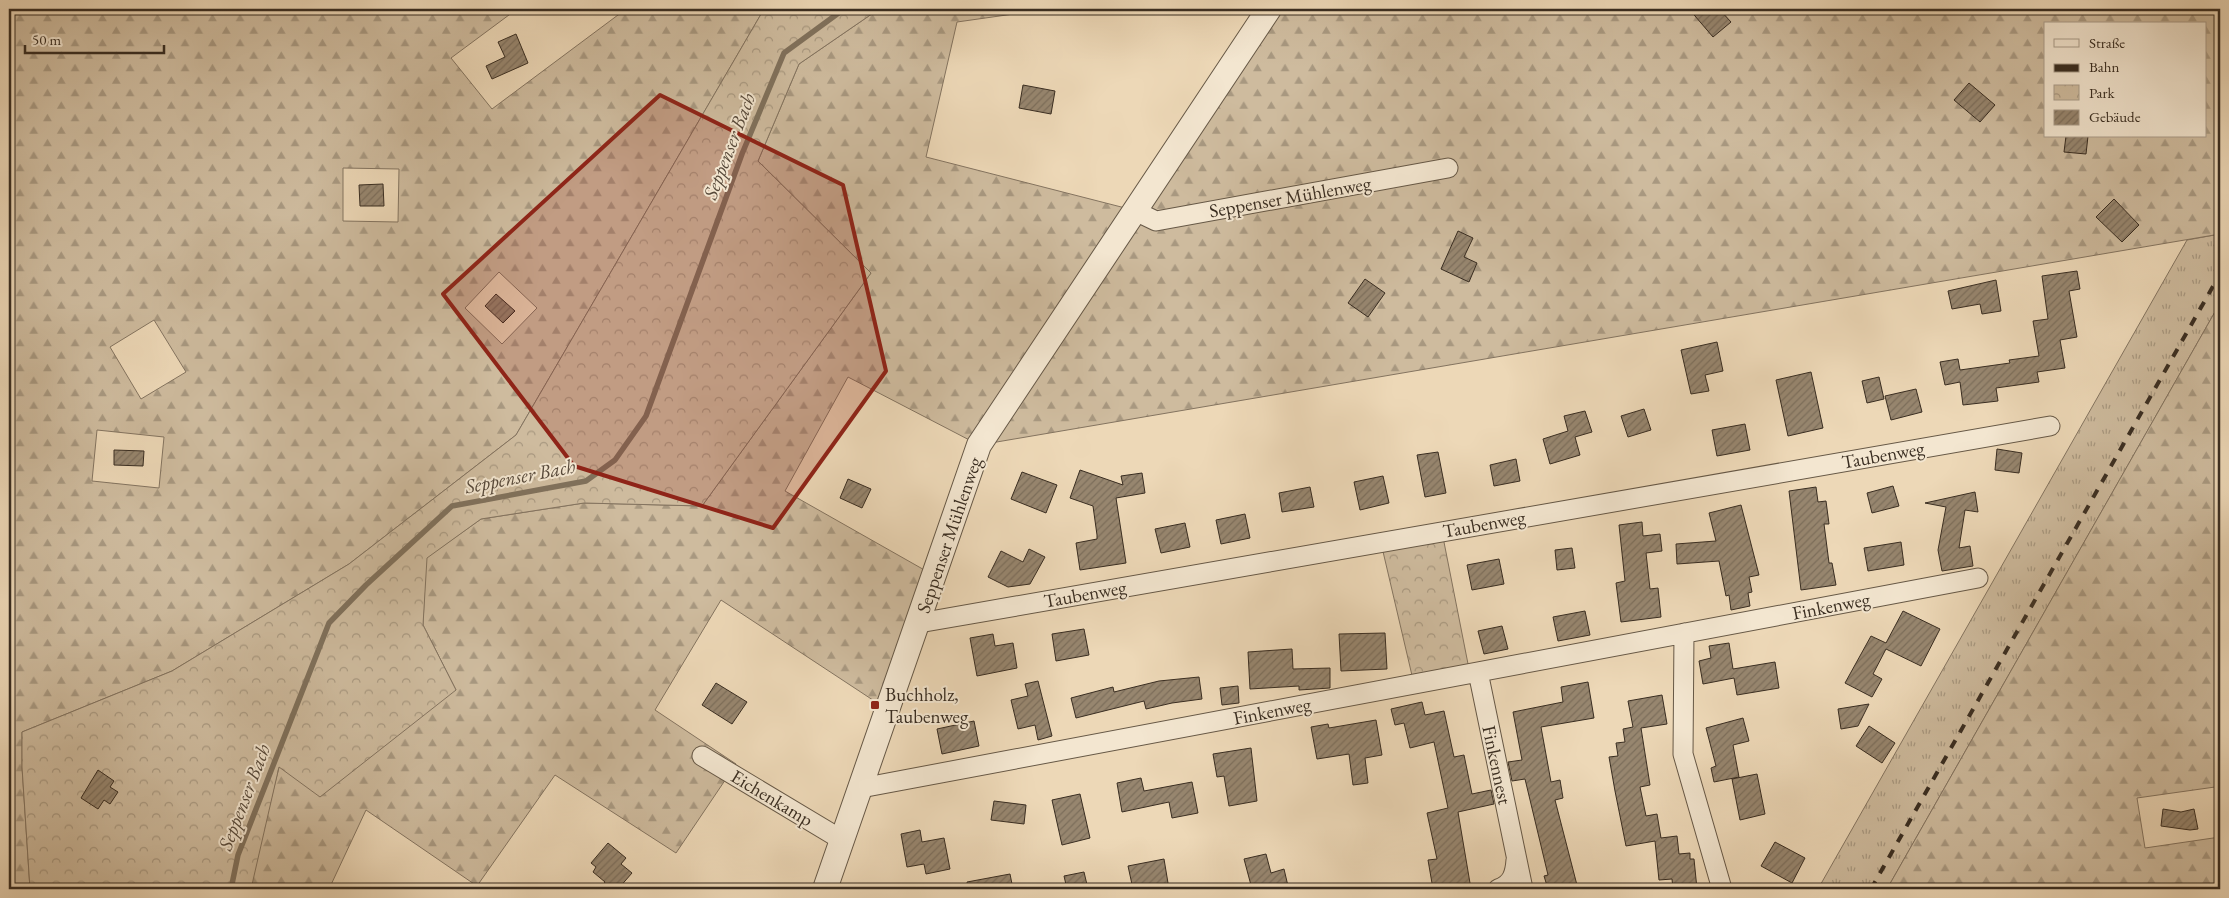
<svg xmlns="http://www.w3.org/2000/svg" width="2229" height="898" font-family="'EB Garamond',serif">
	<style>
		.grass { fill: url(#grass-tufts); stroke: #847460 }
		.forest { fill: url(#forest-firs); stroke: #847460; fill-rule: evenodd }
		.park { fill: url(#park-crowns); stroke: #847460 }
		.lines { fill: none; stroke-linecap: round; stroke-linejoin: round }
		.stream { stroke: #80715c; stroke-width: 5.5 }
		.building { fill: url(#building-hatch); stroke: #392d21 }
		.minor-casing { stroke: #665846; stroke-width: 21 }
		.tertiary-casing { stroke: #665846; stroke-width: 26 }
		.minor { stroke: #f3e6d0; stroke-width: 19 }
		.tertiary { stroke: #f3e6d0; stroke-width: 24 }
		.rail { stroke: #392d21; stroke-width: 4; stroke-dasharray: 9 9; stroke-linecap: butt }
		.marked { fill: #8f2418; fill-opacity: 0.2; stroke: #8f2418; stroke-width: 4; stroke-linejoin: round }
		.poi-dot { fill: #8f2418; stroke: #f3e6d0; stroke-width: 2 }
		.labels { text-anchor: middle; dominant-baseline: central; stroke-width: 4; stroke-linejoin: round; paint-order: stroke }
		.street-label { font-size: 19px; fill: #392d21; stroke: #f3e6d0 }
		.poi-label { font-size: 19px; fill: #392d21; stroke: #f3e6d0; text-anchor: start }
		.water-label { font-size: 20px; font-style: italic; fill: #57493a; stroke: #f3e6d0 }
	</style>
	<defs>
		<pattern id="grass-tufts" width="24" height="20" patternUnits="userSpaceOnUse" patternTransform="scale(1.25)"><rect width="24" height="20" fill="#cebb9e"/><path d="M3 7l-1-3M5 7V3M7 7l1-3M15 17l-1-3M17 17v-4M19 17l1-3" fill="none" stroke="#a89880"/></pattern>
		<pattern id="forest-firs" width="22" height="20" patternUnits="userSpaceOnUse" patternTransform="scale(1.25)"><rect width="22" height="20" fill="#cebb9e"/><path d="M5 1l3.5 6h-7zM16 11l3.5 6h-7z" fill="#a89880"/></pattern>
		<pattern id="park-crowns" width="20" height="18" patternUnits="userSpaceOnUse" patternTransform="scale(1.25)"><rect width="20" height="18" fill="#cebb9e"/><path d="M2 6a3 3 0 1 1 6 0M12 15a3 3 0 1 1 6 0" fill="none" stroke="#a89880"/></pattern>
		<pattern id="building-hatch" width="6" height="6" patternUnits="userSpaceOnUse" patternTransform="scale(1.25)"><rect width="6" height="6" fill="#97866f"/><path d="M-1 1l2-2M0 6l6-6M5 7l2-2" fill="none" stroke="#7c6e5b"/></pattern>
	</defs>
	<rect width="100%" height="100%" fill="#edd8b7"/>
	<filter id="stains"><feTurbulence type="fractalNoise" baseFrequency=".004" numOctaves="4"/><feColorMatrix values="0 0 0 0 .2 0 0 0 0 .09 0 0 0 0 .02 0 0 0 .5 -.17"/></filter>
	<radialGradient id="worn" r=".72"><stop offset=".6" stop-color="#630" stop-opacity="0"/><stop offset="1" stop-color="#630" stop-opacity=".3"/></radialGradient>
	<!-- grass -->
	<path class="grass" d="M2220,234V303L1887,889H1818L2187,240Z"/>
	<!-- forest -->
	<path class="forest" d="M9,9H517L451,58L492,109L626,9H764L516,435L349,564L172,671L22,732V767L30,889H9ZM343,168L399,169L398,222L343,221ZM499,272L537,308L502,344L465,308ZM154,320L186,372L141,399L110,347ZM97,430L164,437L159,488L92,481Z
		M879,9H1049L957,22L926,157L1133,210L1269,9H2220V234L979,445L848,377L785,491L935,576L888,710L721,600L655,710L736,764L676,853L555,775L477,886L366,810L329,889H249L279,767L456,690L423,625L426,558L481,519L584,503L702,506L871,273L758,161L799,64ZM2045,24H2205V136H2045Z
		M2220,303V823L2215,787L2137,798L2145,848L2220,837V889H1887Z"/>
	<!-- park -->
	<path class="park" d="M764,9H879L799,64L758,161L871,273L702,506L584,503L481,519L427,558L423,625L456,690L320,797L279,767L251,889H30L22,767V732L172,671L349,564L516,435Z
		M1442,532L1470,674L1414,684L1381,543Z"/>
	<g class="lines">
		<!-- stream -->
		<path class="stream" d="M231,889L238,855L329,623L366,585L452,506L586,481L615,460L646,416L742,154L784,53L844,9"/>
	</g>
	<!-- building -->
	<path class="building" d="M1689,9H1719L1731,22L1713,37Z
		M516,34L528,63L492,79L486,66L505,57L498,42Z
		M1969,83L1995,105L1980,122L1954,100Z
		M1023,85L1055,91L1051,114L1019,108Z
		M2066,136H2088L2086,154L2064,152Z
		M383,184L384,206H360L359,185Z
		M2114,199L2139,225L2122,242L2096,217Z
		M1458,231L1473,238L1464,257L1477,263L1469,282L1441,269Z
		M2077,271L2080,289L2069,291L2077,337L2060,340L2065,368L2037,372L2039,382L1996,388L1998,401L1963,405L1960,382L1945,385L1940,362L1958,359L1960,370L2010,363L2009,360L2039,356L2033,321L2048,319L2042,276Z
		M1365,279L1385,293L1368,317L1348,303Z
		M1996,280L2001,311L1982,314L1980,304L1952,309L1948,291Z
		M496,294L515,311L503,323L485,306Z
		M1717,342L1723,371L1705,375L1709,391L1691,394L1681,350Z
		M1811,372L1823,428L1788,436L1776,380Z
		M1879,377L1884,399L1867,403L1862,381Z
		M1916,389L1922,412L1891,420L1885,396Z
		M1644,409L1651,430L1628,437L1621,416Z
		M1585,411L1592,432L1575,437L1580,455L1550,464L1543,439L1568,431L1564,416Z
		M1745,424L1750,450L1717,456L1712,430Z
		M1997,449L2022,453L2019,473L1995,470Z
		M114,450L144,451L143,466L114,465Z
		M1438,452L1446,493L1425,497L1417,455Z
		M1516,459L1520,481L1494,486L1490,465Z
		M1080,470L1123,485L1121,476L1142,473L1145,493L1116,498L1126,563L1080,570L1076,543L1097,539V535L1093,506L1070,498Z
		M1022,472L1057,485L1046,513L1011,499Z
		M1383,476L1389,503L1360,510L1354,482Z
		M848,479L871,489L862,508L840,498Z
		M1893,486L1899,506L1872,513L1867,493Z
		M1310,487L1314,507L1282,512L1279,493Z
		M1816,487L1818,502L1826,501L1829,524H1824L1829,563H1832L1836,585L1801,590L1789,491Z
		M1975,492L1978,512L1965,510L1959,548L1970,546L1973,566L1942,571L1938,550L1946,507L1925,503Z
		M1741,505L1759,575L1749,577L1752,592L1748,593L1750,606L1731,610L1729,595L1726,596L1719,561L1677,564L1676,544L1716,541L1709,513Z
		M1245,514L1250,538L1221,544L1216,520Z
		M1642,522L1643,536L1660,534L1662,551L1646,553L1650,589L1658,588L1661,617L1621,622L1616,583L1625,581L1619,525Z
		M1185,523L1190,547L1161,553L1155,529Z
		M1901,542L1904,565L1868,571L1864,548Z
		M1572,548L1575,568L1557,570L1555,550Z
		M1029,549L1045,557L1030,584L1008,587L988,577L1001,551L1023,562Z
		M1499,559L1504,584L1472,590L1467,565Z
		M1585,611L1590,635L1558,641L1553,617Z
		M1903,611L1940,629L1921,666L1886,649L1873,674L1882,679L1872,697L1845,683L1871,636L1886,643Z
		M1502,626L1508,649L1484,654L1478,631Z
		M1084,629L1089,655L1056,661L1052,634Z
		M1385,633L1387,669L1341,671L1339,634Z
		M993,634L995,646L1013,643L1017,668L977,676L970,638Z
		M1729,643L1733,669L1775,662L1779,688L1737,695L1734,678L1703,684L1699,661L1711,658L1709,646Z
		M1292,649L1293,669L1330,668V688L1299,690V686L1250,689L1248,652Z
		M1199,677L1202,699L1172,703L1146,709L1144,701L1076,718L1071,698L1113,687L1114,692L1159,681Z
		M1038,681L1052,736L1038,740L1035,725L1018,729L1011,700L1028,696L1025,684Z
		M1588,682L1594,718L1541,727L1551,782L1560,780L1563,798L1555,800L1578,889H1548L1544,876L1548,875L1525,779L1512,781L1508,762L1522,760L1513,712L1563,702L1561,687Z
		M716,683L747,702L732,724L702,705Z
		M1238,686L1239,703L1222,705L1220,688Z
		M1662,695L1667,724L1641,728L1650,785L1640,787L1646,816L1657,814L1661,838L1677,836L1679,854L1690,853V859H1694L1697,889H1673L1672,879L1659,880L1655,841L1626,846L1615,791L1609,757L1618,756L1616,743L1625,742L1623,729L1633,727L1628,701Z
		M1422,702L1425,715L1444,711L1454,757L1464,755L1472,794L1491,790L1494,804L1458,812L1471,889H1433L1428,860L1437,859L1427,813L1448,808L1434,742L1410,748L1404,723L1395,725L1391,709Z
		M1869,704L1858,726L1841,729L1838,709Z
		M1743,718L1749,741L1733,745L1739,777L1714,782L1711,768L1716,766L1706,728Z
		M1376,720L1382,755L1365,758L1368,783L1353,785L1349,754L1317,759L1311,727L1328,724L1329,728Z
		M974,721L979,746L942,754L937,729Z
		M1869,726L1895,743L1882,763L1856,746Z
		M1251,748L1257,801L1229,806L1224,776L1217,777L1213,754Z
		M98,770L114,781L110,787L118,792L110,804L104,800L98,809L81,798Z
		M1757,774L1765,814L1740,820L1732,779Z
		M1141,778L1144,791L1192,782L1198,813L1172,818L1169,802L1122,812L1117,783Z
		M1080,794L1090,838L1062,845L1052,800Z
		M994,801L1026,805L1024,824L991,820Z
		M2163,809L2181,812L2194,809L2198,829L2190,830L2161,826Z
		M920,830L922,842L944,838L950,869L926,874L924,864L907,867L901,834Z
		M1775,842L1805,858L1792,883L1761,866Z
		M608,843L626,858L621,864L632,873L618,889H600L605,882L593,872L596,867L591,863Z
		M1266,854L1271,873L1284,869L1288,886L1276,889H1252L1244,859Z
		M1164,859L1169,889H1133L1128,866Z
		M1084,872L1088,889H1067L1064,876Z
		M1010,874L1013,889H968L967,882Z"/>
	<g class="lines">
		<!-- minor casing -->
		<g class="minor-casing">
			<path id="minor" d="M1133,210L1156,221L1448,168
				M919,623L2050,426
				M1684,633L1683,754L1722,889
				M1478,672L1523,889
				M702,756L842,840
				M861,788L1978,578
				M1498,889C1512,884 1515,874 1516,860"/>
		</g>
		<!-- tertiary casing -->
		<g class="tertiary-casing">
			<path id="tertiary" d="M825,889L979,445L1269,9"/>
		</g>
		<!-- minor -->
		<use href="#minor" class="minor"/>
		<!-- tertiary -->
		<use href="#tertiary" class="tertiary"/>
		<!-- rail -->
		<path class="rail" d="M1871,889L2220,274"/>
	</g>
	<!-- marked area -->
	<path class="marked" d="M660,95L843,185L886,371L773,528L574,466L443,294Z"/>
	<!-- markers -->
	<rect class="poi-dot" x="870" y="700" width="10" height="10" rx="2.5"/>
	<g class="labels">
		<!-- street labels -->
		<g class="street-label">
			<text transform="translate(1290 197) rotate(-10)">Seppenser Mühlenweg</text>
			<text transform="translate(1883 455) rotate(-10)">Taubenweg</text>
			<text transform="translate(1484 524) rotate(-10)">Taubenweg</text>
			<text transform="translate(949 535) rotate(-71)">Seppenser Mühlenweg</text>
			<text transform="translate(1085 594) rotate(-10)">Taubenweg</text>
			<text transform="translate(1831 606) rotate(-11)">Finkenweg</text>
			<text transform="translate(1272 711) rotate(-11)">Finkenweg</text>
			<text transform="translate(1497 765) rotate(78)">Finkennest</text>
			<text transform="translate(772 798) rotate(31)">Eichenkamp</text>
		</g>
		<!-- poi labels -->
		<g class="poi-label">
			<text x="885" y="694">Buchholz,<tspan x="885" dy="22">Taubenweg</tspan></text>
		</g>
		<!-- water labels -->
		<g class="water-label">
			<text transform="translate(729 146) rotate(-69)">Seppenser Bach</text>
			<text transform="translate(520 476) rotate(-11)">Seppenser Bach</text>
			<text transform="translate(244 797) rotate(-69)">Seppenser Bach</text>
		</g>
	</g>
	<!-- margin -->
	<rect width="2229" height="898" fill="none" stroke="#edd8b7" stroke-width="30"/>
	<rect x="10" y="10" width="2209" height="878" fill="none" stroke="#392d21" stroke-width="2.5"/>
	<rect x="15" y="15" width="2199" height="868" fill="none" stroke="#392d21"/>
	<!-- legend -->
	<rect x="2044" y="22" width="162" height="115" fill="#f3e6d0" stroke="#a99c8a"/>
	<rect x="2054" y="39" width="25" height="8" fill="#f3e6d0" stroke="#a99c8a"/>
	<text x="2089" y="48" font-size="15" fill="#392d21">Straße</text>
	<rect x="2054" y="64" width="25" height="8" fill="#392d21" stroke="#a99c8a"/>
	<text x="2089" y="72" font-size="15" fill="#392d21">Bahn</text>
	<rect x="2054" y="85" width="25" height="15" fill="url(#park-crowns)" stroke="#a99c8a"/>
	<text x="2089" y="98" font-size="15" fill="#392d21">Park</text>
	<rect x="2054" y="110" width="25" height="15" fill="url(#building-hatch)" stroke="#a99c8a"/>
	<text x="2089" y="122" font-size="15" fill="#392d21">Gebäude</text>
	<!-- scale -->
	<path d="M25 45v8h139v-8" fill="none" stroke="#392d21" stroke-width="2.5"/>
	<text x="32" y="45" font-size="15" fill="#392d21" stroke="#f3e6d0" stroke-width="4" paint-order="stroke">50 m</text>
	<rect width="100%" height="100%" filter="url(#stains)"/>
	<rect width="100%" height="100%" fill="url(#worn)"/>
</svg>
